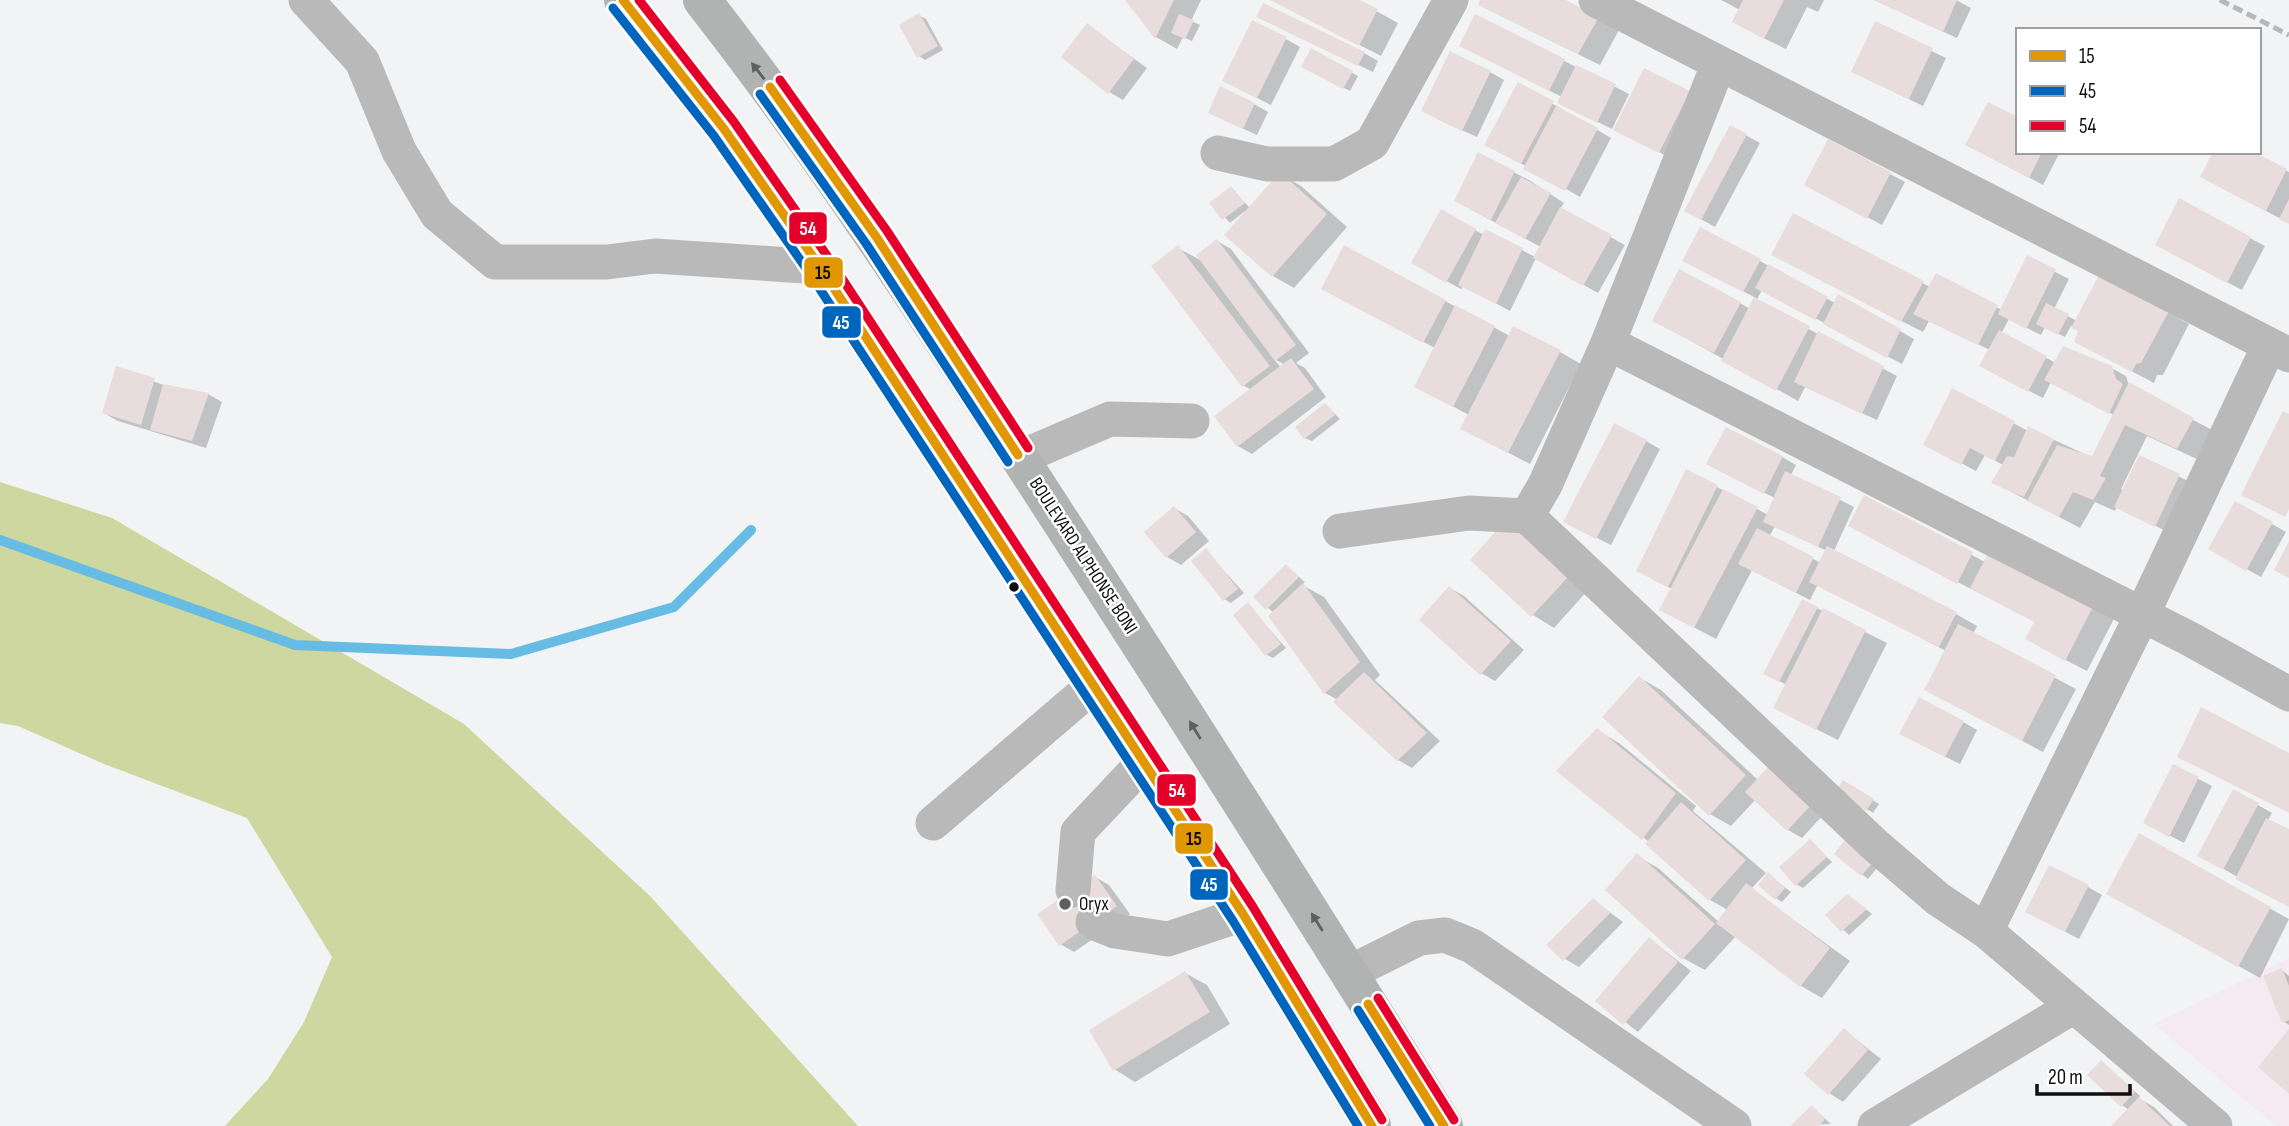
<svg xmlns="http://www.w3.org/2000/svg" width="2289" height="1126" font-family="'Sofia Sans Condensed',sans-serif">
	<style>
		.education { fill: #f5eaf1 }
		.forest { fill: #cdd79f }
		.shadow { fill: #0003; fill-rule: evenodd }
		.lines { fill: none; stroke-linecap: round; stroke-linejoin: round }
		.stream { stroke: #66bce3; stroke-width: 10 }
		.building { fill: #e9dcdc }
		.minor { stroke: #b9b9ba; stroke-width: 35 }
		.major { stroke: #b1b2b2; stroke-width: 38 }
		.rail { stroke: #b6b7b9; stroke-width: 5; stroke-dasharray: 10 5; stroke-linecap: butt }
		.bus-1-casing { stroke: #fff; stroke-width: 14 }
		.bus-2-casing { stroke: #fff; stroke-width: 14 }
		.bus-3-casing { stroke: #fff; stroke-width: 14 }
		.bus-1 { stroke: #e09702; stroke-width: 9 }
		.bus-2 { stroke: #0065bd; stroke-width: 9 }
		.bus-3 { stroke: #e4002b; stroke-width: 9 }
		.oneway { fill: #606061 }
		.bus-dot { fill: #0e0f10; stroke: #fff; stroke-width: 2.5 }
		.poi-dot { fill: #5e5f60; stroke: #fff; stroke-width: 2.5 }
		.labels { text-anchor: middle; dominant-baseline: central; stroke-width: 5; stroke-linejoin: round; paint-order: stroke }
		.street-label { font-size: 19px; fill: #0e0f10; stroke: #fff }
		.poi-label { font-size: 19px; fill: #0e0f10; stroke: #fff; text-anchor: start }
		.line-badge { stroke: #fff; stroke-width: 2.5 }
		.badge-label { font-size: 19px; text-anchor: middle; font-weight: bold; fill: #fff }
		.pale-badge-label { font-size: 19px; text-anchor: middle; font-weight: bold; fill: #111 }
	</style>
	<rect width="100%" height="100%" fill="#f2f3f5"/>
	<!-- education -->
	<path class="education" d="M2289,958V1126H2276L2154,1024Z"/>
	<!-- forest -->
	<path class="forest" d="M0,482L112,518L464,724L650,896L858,1126H225L268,1079L304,1022L332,957L247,818L104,764L18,726L0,723Z"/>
	<!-- shadow -->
	<path class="shadow" d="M1127,0H1201L1191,21L1200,25L1192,41L1183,37L1177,49L1156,37Z
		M1271,0H1356L1398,23L1381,56Z
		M1482,0H1562L1619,30L1600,65L1501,16Z
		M1721,0H1824L1818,12L1807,7L1786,49L1755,34L1740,10Z
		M1874,0H1956L1971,8L1957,38Z
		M919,15L926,19L943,50L925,60L919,56Z
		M1476,16L1629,94L1612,129L1573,110L1562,97L1475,53Z
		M1258,17L1364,53L1378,61L1373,72Z
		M1876,24L1946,58L1923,106L1867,79Z
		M1087,25L1147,68L1123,100L1109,92Z
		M1286,39L1300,47L1271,105L1239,89Z
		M1312,51L1358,76L1350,91L1303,66Z
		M1490,72L1504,80L1477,137L1437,119Z
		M1519,84L1611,138L1580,197L1487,144Z
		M1689,92L1673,159L1630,138Z
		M1254,104L1268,112L1257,135L1224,120Z
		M1731,127L1760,143L1715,227L1686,211Z
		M1829,141L1905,182L1882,225L1820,192Z
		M1982,152H2060L2043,185Z
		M2250,152L2289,172V223L2216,185Z
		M1479,154L1529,180L1564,203L1560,209L1625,245L1598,293L1536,258L1510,311L1463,286L1461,289L1413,263L1442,212L1484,235L1486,231L1535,257L1541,247L1470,209Z
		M1280,174L1301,186L1347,227L1294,288L1273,276L1245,211L1230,223L1212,203L1231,188L1250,208Z
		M2179,201L2265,246L2242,290L2171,253Z
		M1794,216L1930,287L1936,275L2002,310L2028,258L2069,279L2054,309L2077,321L2168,312L2189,324L2163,375H2157L2154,383L2097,353L2080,331L2071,326L2065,337L2045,327L2041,335L2009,319L2001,334L2056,363L2111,368L2126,376L2129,386L2214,431L2199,460L2147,436L2121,489L2124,491L2140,457L2194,484L2170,533L2117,507L2115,511L2095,502L2080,528L1993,482L2003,465L1985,455L1976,471L1940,452L1953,391L2028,431L2029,428L2093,458L2114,415L2051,382L2043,398L1996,374L1990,350L1929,321L1923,332L1794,266Z
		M1217,241L1231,249L1309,353L1296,363L1305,368L1326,397L1252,454L1238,446L1252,390L1244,386L1178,248L1204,262ZM1274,359L1282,363L1285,365L1281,368Z
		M1760,261L1835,303L1839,296L1914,339L1902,364L1762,290L1756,301L1897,376L1877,420L1805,387L1798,401L1668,328L1740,303L1750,309L1756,298L1698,268Z
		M1344,300L1445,301L1510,336L1560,352L1581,364L1530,464L1484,440L1469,415L1430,394L1435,348Z
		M117,368L166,386L208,394L222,402L206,448L118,421L104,413Z
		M1326,405L1340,419L1312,441L1305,438Z
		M1646,441L1660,449L1611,545L1579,529Z
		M1782,457L1796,465L1791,475L1854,507L1834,551L1956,614L1977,626L1973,634L2076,689L2043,752L1947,701L1946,651L1818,584L1810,600L1752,570L1716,639L1682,621L1672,589L1652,579L1717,487L1768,515L1775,498L1722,472ZM1775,526L1827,551L1821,563L1769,537Z
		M1865,497L1985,562L2117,613L2087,671L2048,651L2036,622L1871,538Z
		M2236,503L2286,532L2261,577L2210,549Z
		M1174,508L1188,516L1209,541L1181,565L1167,557Z
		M1508,521L1589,589L1554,628L1533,615L1472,559Z
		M1206,551L1244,593L1231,603L1224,599Z
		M1286,566L1305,582L1302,585L1324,597L1380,675L1375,680L1440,741L1412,768L1398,760L1338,700L1325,693L1274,613L1255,597Z
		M1450,588L1464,596L1524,650L1495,681L1481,673Z
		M1803,601L1887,643L1838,740L1796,719L1787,685L1779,681Z
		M1248,605L1286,648L1273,658L1267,655Z
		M1640,678L1661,690L1758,780L1824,814L1802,838L1788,830L1756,799L1731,826L1710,814Z
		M1963,722L1977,730L1960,764L1916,742Z
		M1598,731L1619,743L1696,806L1693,811L1766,873L1751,889L1850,961L1822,998L1801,986L1736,936L1705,970L1683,958L1637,856L1658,868L1719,922L1728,910L1710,900L1649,842L1559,771Z
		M2173,766L2212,786L2184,843L2159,830Z
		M1843,782L1879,804L1873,813L1838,791Z
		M2258,805L2272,813L2268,820L2289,831V906L2213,863Z
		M2139,836L2289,919L2260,978L2129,905Z
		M1810,841L1832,862L1803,888L1796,884Z
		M1836,853L1880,864L1868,879Z
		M1769,875L1791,892L1782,902L1776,898Z
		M1095,877L1109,885L1130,914L1074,952L1060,944Z
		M2088,887L2102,895L2079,939L2041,919Z
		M1593,900L1623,922L1579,967L1565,959Z
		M1854,900L1872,914L1849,935L1827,915Z
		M1650,939L1691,971L1638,1032L1597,1000Z
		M2282,970L2289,976V1025L2283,1021Z
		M1185,973L1207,985L1230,1024L1135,1082L1114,1069Z
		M1844,1030L1881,1059L1843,1102L1829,1093Z
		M2102,1062L2140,1096L2138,1098L2154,1107L2173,1126H2114L2129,1110L2122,1105Z
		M1812,1107L1831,1124L1793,1126Z"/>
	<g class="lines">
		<!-- stream -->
		<path class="stream" d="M0,540L295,645L511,654L674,607L751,530"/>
	</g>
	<!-- building -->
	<path class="building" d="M1125,0H1174L1155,39Z
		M1270,0H1360L1378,9L1359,46Z
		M1480,0H1566L1599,17L1578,54L1478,5Z
		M1743,0H1784L1764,39L1732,22Z
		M1874,0H1957L1943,32Z
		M1263,3L1365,52L1358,66L1256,17Z
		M919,13L938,46L917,58L899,25Z
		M1179,14L1194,20L1185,39L1171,33Z
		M1475,14L1565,59L1549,91L1459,46Z
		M1252,20L1287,37L1257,98L1222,81Z
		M1875,21L1933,48L1909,99L1851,72Z
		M1087,23L1134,59L1108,94L1061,57Z
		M1311,48L1353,71L1343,89L1301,67Z
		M1450,51L1491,71L1462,131L1421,111Z
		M1576,65L1616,84L1597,123L1557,103Z
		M1644,68L1690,91L1659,153L1613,130Z
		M1518,82L1554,101L1521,164L1484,145Z
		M1220,86L1255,103L1243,129L1208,113Z
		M1988,102L2018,117V152H2042L2029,178L1965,145Z
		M1556,106L1598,128L1565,191L1523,169Z
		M1730,125L1747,134L1701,220L1684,211Z
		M1828,139L1891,172L1867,219L1804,185Z
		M1478,152L1515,171L1491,220L1454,201Z
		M2213,152H2254L2287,169L2266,211L2200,177Z
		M1280,172L1327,214L1272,277L1224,235Z
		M1521,177L1551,193L1525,239L1495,223Z
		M1231,186L1245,203L1222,220L1209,203Z
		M2179,198L2251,237L2227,283L2155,245Z
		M2289,199V224L2279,219Z
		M1560,207L1612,235L1583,286L1533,258Z
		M1441,209L1476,229L1446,283L1411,263Z
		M1793,213L1924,281L1901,322L1771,255Z
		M1700,227L1761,259L1743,292L1682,261Z
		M1485,229L1523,248L1496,304L1458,285Z
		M1217,239L1296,345L1275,361L1196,255Z
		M1178,245L1270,366L1242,387L1151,266Z
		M1344,245L1446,300L1423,343L1321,289Z
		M2027,255L2056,269L2026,329L1998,314Z
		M1768,264L1828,297L1815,320L1755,288Z
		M1679,269L1741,302L1714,353L1652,321Z
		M1936,273L1998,305L1978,345L1913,314Z
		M2099,275L2169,311L2141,363L2136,364L2132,372L2074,342L2078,331L2071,328Z
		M1838,294L1901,329L1887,358L1823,324Z
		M1754,297L1810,326L1776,391L1721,361Z
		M2046,303L2069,314L2058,335L2036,324Z
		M1455,305L1495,326L1453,407L1414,387Z
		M1513,326L1561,350L1508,453L1460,429Z
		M1999,330L2047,356L2028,392L1979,366Z
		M1818,331L1884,366L1862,414L1794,382Z
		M2063,346L2112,366L2116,379L2123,384L2109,414L2044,380Z
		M1291,358L1314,389L1237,447L1214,416Z
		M116,366L155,378L141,425L102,413Z
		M2129,382L2194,418L2177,449L2125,425L2100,476L2106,478L2093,500L2073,492L2059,517L2027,501L2057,445L2092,456Z
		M163,384L209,393L192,441L150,430Z
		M1952,388L2015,421L1995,461L1970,448L1961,465L1923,445Z
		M1325,403L1335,415L1304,439L1295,427Z
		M2283,411L2289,414V509L2285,517L2241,495Z
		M1614,423L1647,440L1596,539L1563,522Z
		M2028,426L2054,439L2024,497L1991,483L2007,456L2014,457Z
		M1726,427L1783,456L1764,494L1706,464Z
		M2139,455L2180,474L2155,527L2114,507Z
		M1686,469L1718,485L1668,587L1636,571Z
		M1785,471L1841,497L1818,547L1763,522Z
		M1723,489L1758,507L1694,628L1659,610Z
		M1864,495L1973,552L1957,584L1848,526Z
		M2235,501L2273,522L2246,571L2208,549Z
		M1174,506L1196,532L1166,558L1144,532Z
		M1507,519L1569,576L1531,617L1470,560Z
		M1757,528L1814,557L1796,593L1738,564Z
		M2289,541V578L2274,570Z
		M1993,544L2097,599L2065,661L2025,639L2034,622L1970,588Z
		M1827,546L1957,612L1939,647L1809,582Z
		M1206,548L1238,589L1223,601L1191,561Z
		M1286,564L1299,577L1266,610L1253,597Z
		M1303,583L1360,662L1324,694L1268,616Z
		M1449,586L1511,641L1480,675L1419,620Z
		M1802,599L1818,607L1779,682L1763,674Z
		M1248,602L1281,644L1265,656L1233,615Z
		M1823,608L1866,630L1816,730L1773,708Z
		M1958,624L2056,675L2022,741L1924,690Z
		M1364,672L1427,733L1397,761L1333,702Z
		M1639,676L1746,775L1709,816L1602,717Z
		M1919,697L1964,721L1945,757L1899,734Z
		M2201,707L2289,753V813L2177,757Z
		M1597,728L1676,793L1642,840L1556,771Z
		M2173,764L2199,777L2169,837L2143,823Z
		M1769,766L1811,805L1787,831L1745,792Z
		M1843,780L1874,799L1866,811L1836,791Z
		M2233,789L2259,803L2223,870L2197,856Z
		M1681,802L1746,860L1709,901L1645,844Z
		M2266,818L2289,829V907L2235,879Z
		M2139,833L2271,907L2238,967L2106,894Z
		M1848,836L1875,860L1861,876L1834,854Z
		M1810,839L1827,857L1795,886L1779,867Z
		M1637,853L1715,924L1682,960L1605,890Z
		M2049,865L2089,885L2065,932L2025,912Z
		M1768,872L1785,888L1775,900L1758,885Z
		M1095,875L1117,906L1059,946L1037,914Z
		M1746,883L1830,948L1800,987L1716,923Z
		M1847,894L1867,909L1841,932L1825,915Z
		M1593,898L1610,913L1563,961L1546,945Z
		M1649,937L1678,962L1623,1025L1595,1001Z
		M2282,968L2289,986V1020L2282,1023L2263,976Z
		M1185,971L1210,1012L1113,1071L1089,1030Z
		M1844,1028L1868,1050L1828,1095L1804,1074Z
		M2289,1029V1094L2258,1067Z
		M2101,1060L2135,1092L2121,1107L2087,1075Z
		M2139,1097L2170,1126H2111Z
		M1812,1105L1825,1119L1819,1126H1790Z"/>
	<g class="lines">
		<!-- minor -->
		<path class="minor" d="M306,0L362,61L399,151L437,214L495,262H607L655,256L820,267
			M1596,0L2289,355
			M1719,63L1608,343L1545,485L1527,516L1875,845L1938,899L1986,931L2215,1126
			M1218,153L1267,164H1334L1372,143L1451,0
			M1608,343L2190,639L2289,694
			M1019,458L1110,419L1192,421
			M1340,531L1469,513L1527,516
			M933,823L1094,685
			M1073,890L1078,832L1144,762
			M1093,922L1115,931L1168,939L1243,914
			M1986,931L2141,617L2269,346
			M1349,973L1419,938L1445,935L1472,946L1734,1126
			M1875,1126L2074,1006"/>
		<!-- major -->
		<path class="major" d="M623,0L724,129L820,267L1243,914L1372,1126
			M702,0C829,162 940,335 1052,508C1184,712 1316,918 1444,1126"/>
		<!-- rail -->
		<path class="rail" d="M2220,0L2289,35"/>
		<!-- bus-1 casing -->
		<g class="bus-1-casing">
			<path id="bus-1" d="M623,0L724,129L820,267L1243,914L1372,1126
				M770,87L877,238L1018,455
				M1368,1004L1444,1126"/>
		</g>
		<!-- bus-2 casing -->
		<g class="bus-2-casing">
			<path id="bus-2" d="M613,8L714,136L810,274L1233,921L1358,1126
				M760,94L867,245L1008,462
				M1358,1010L1430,1126"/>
		</g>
		<!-- bus-3 casing -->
		<g class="bus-3-casing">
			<path id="bus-3" d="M639,0L734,122L830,260L1253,907L1382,1120
				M780,80L887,231L1028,448
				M1378,998L1454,1120"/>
		</g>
		<!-- bus-1 -->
		<use href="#bus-1" class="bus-1"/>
		<!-- bus-2 -->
		<use href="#bus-2" class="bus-2"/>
		<!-- bus-3 -->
		<use href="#bus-3" class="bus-3"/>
	</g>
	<!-- one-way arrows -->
	<defs><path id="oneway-solid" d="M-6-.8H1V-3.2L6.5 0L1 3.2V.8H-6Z" transform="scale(1.75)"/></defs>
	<g class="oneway">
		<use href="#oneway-solid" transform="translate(758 71) rotate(-128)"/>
		<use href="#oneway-solid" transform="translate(1195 730) rotate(-122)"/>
		<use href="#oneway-solid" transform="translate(1317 922) rotate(-122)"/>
	</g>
	<!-- markers -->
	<circle class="bus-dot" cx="1014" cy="587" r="6"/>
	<circle class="poi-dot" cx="1065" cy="904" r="7"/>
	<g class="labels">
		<!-- street labels -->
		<g class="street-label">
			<text transform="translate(1083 556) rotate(57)">BOULEVARD ALPHONSE BONI</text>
		</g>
		<!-- poi labels -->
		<g class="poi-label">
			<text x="1079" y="904">Oryx</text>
		</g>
	</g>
	<g class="line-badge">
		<rect x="788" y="211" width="40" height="34" rx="7" fill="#e4002b"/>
		<rect x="803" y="256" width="41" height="33" rx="7" fill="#e09702"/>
		<rect x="821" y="305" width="41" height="34" rx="7" fill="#0065bd"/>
		<rect x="1156" y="773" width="41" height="34" rx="7" fill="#e4002b"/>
		<rect x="1174" y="822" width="40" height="33" rx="7" fill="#e09702"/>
		<rect x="1189" y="868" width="40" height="33" rx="7" fill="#0065bd"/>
	</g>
	<g class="badge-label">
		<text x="808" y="235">54</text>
		<text x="841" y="329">45</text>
		<text x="1177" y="797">54</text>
		<text x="1209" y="891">45</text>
	</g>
	<g class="pale-badge-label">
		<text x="823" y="279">15</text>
		<text x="1194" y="845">15</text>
	</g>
	<!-- legend -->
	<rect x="2016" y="28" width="245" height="126" fill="#ffffff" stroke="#9f9f9f" stroke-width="2"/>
	<rect x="2030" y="51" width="35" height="10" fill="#e09702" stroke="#9f9f9f" stroke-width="2"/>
	<text x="2079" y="63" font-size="21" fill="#0e0f10">15</text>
	<rect x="2030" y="86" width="35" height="10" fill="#0065bd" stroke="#9f9f9f" stroke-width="2"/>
	<text x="2079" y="98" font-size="21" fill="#0e0f10">45</text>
	<rect x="2030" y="121" width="35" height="10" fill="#e4002b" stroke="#9f9f9f" stroke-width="2"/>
	<text x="2079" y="133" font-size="21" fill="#0e0f10">54</text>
	<!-- scale -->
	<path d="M2037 1084v10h93v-10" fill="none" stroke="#0e0f10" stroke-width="3.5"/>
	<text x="2048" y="1084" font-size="21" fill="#0e0f10" stroke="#ffffff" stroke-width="5" paint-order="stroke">20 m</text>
</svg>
